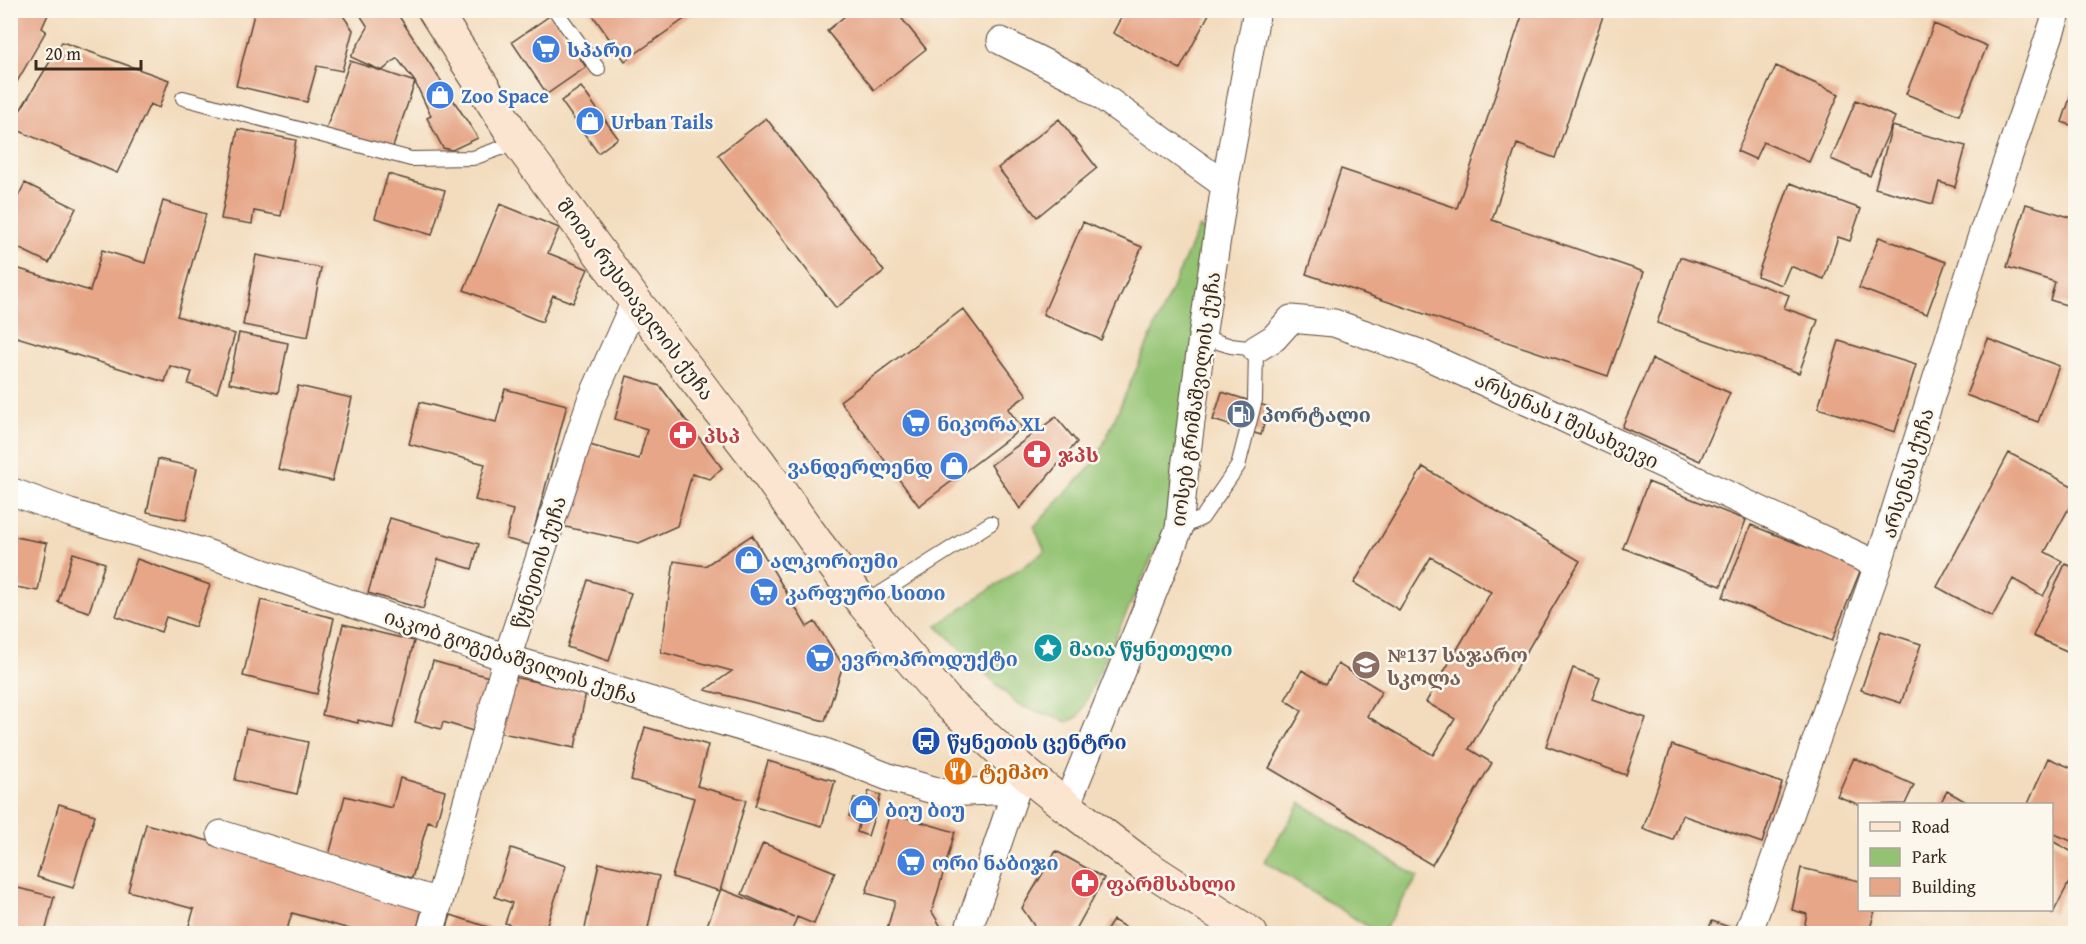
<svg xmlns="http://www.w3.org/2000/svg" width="2086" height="944" font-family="'Gentium Book Plus','Noto Serif Georgian',serif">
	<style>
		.green { fill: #93c372; stroke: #677648; stroke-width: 1.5 }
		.building { fill: #e6a687 }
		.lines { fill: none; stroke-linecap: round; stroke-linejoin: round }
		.lane-casing { stroke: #574536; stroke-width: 16 }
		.street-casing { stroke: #574536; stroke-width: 29 }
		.secondary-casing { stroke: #574536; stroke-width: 35 }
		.lane { stroke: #fff; stroke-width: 14 }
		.street { stroke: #fff; stroke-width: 27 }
		.secondary { stroke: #fce5d0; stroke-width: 33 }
		.labels { text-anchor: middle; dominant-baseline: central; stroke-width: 5; stroke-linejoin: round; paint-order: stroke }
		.shop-label { font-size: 20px; font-weight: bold; fill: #366cbe; stroke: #fbf7ec; text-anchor: start }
		.street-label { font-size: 20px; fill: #3b2a1e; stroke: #fbf7ec }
		.service-label { font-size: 20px; font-weight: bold; fill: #4e5e75; stroke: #fbf7ec; text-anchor: start }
		.health-label { font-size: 20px; font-weight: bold; fill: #be3a42; stroke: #fbf7ec; text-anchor: start }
		.culture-label { font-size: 20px; font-weight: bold; fill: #0d838f; stroke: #fbf7ec; text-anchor: start }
		.education-label { font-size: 20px; font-weight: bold; fill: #785e54; stroke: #fbf7ec; text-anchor: start }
		.transit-label { font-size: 20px; font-weight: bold; fill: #164399; stroke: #fbf7ec; text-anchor: start }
		.food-label { font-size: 20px; font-weight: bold; fill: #c56008; stroke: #fbf7ec; text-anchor: start }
	</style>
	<rect width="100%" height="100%" fill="#fbf7ec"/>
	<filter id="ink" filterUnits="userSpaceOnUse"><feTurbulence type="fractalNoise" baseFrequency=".0167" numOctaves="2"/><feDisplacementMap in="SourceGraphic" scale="12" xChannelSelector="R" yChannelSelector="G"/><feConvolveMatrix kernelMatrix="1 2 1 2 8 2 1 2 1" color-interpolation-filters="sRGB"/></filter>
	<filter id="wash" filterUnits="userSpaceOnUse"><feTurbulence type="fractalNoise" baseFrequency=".008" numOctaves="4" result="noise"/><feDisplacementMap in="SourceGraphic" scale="24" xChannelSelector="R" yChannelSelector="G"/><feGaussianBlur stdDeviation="1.35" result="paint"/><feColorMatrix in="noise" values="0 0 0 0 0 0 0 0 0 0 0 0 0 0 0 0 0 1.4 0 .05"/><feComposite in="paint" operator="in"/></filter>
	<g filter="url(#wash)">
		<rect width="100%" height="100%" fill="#f3dcbd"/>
		<!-- green -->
		<path class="green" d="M1199,227L1210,234L1166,527L1079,716L1068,722L1018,705L937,626L1045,551L1034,527L1096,461Z
			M1301,803L1418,877L1382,933H1378L1264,861Z"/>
		<g id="blocks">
			<!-- building -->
			<path class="building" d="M10,10H50L42,28L46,31L10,94Z
				M255,10H339L353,30L342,71L317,66L307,102L236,86Z
				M357,10H395L478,138L452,150L443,148L427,118L431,116L415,82L397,58L382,71L415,82L393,147L325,132L350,61L382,71L351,57L368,27Z
				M589,10H697L625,61Z
				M852,10H895L926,49L874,90L827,31Z
				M1125,10H1211L1180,69L1113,33Z
				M1524,10H1605L1555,158L1517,144L1492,220L1644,272L1608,376L1306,274L1341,169L1457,208Z
				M551,15L586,67L547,94L512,42Z
				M1934,24L1987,46L1959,115L1906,94Z
				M62,42L169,80L159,108L150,104L117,173L10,127Z
				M1776,66L1839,94L1809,162L1763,142L1755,159L1737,151Z
				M2075,83H2076V127L2062,122Z
				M581,87L618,138L598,153L561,101Z
				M1856,100L1895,117L1870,176L1831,159Z
				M766,118L884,271L836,308L718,155Z
				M1059,119L1097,168L1037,217L998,168Z
				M1892,126L1966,146L1955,187L1939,182L1933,204L1875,188Z
				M238,129L296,140L281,216L254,211L252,224L221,219Z
				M388,174L445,190L432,235L375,218Z
				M25,183L76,208L49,263L10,244V212Z
				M1790,183L1861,209L1850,241L1838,237L1824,279L1790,266L1782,285L1757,276Z
				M163,201L206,214L177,316L235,334L217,393L188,384L192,372L170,366L165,382L10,335V266L90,291L102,250L145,263Z
				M500,204L559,228L548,253L588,269L573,303L553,295L542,322L464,290Z
				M2026,204L2076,219V308L2050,300L2055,282L2007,267Z
				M1083,222L1142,247L1101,340L1043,314Z
				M1879,237L1946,262L1927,314L1859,288Z
				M256,255L321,268L308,337L243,325Z
				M1680,257L1789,295L1784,308L1818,320L1799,373L1657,323Z
				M963,309L1027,395L1008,409L1022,428L919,506L840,401Z
				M239,333L288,343L278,393L229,383Z
				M1988,339L2059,366L2038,422L1966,395Z
				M1839,341L1916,365L1895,432L1818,408Z
				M1652,359L1730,393L1700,461L1622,427Z
				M627,376L660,386L722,468L710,479L692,474L677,526L639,543L561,526L586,444L639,459L647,429L615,419Z
				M298,386L352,398L332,481L278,469Z
				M505,389L567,405L530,545L506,539L513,510L475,500L485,464L409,444L420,402L496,422Z
				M1222,392L1269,407L1261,435L1213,420Z
				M1056,417L1077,442L1020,509L991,465Z
				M2009,453L2076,488V495L2045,552L2062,561L2043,596L2013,579L1992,617L1937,587Z
				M158,459L197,468L186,520L147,512Z
				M1423,467L1580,561L1469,749L1492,763L1432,865L1269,768L1302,711L1285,700L1302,670L1326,684L1338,664L1382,691L1367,716L1433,755L1455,719L1426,702L1491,592L1431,557L1399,610L1354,583Z
				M1648,482L1746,520L1721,586L1623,548Z
				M390,518L479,544L472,569L438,559L423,609L368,593Z
				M1751,525L1861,569L1832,641L1723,597Z
				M752,535L807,627L815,622L843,665L825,721L705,690L732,671L661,652L674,561L705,566Z
				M10,536L47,543L38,591L10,586Z
				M73,553L105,563L89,612L58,602Z
				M137,559L210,585L195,627L166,617L161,632L116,616Z
				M2065,564L2076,568V655L2033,636Z
				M588,580L631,593L609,661L567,647Z
				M261,600L334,618L317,694L243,676Z
				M343,624L414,641L393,728L358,720V723L322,715Z
				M1881,631L1921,644L1901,703L1861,690Z
				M433,661L489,677L473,731L443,722L441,729L415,722Z
				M1573,668L1600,678L1592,699L1646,718L1626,775L1546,746Z
				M508,676L586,692L575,748L497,732Z
				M645,727L708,745L697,786L746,800L720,891L672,877L694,798L631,780Z
				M246,728L308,742L297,794L235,780Z
				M1672,745L1782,783L1762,843L1682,815L1673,840L1643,829Z
				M1854,758L1914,785L1905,804L1860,805L1837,796Z
				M2048,758L2076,770V843L2052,833V804H2028Z
				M768,761L835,781L822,826L755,806Z
				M400,778L445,791L436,824L428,821L412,878L329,855L345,796L392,808Z
				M869,791L881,795L868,836L857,832L860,820L849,816L854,798L866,801Z
				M1947,791L1970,804H1940Z
				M59,804L95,815L73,888L37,877Z
				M890,813L955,832L932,912L943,930L942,933H886L895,901L866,893Z
				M146,824L304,867L423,905L416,933H364L292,913L286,933H194L187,932L194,909L128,891Z
				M2052,841L2076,854V869L2052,915V912L2046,910L2052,909Z
				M763,843L835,872L814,924L797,917L791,933H704L721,889L794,917L742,894Z
				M511,848L566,866L544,933H534L505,923L512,903L495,897Z
				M1056,851L1104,878L1074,933H1039L1022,908Z
				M599,863L659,876L647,933H584Z
				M1801,868L1860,881V910H1875L1869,933H1803L1807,914L1792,910Z
				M10,886L54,897L45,933H10Z
				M451,915L506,933H445Z
				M1113,920L1135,933H1105Z
				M1712,921L1740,931L1739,933H1707Z"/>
		</g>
	</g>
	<g filter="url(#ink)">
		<use href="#blocks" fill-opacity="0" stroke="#574536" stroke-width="1.5"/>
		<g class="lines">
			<!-- lane casing -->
			<g class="lane-casing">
				<path id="lane" d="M555,10L598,69
					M183,98L411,159L473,158L518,142
					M1179,529L1202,518L1238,466L1255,400L1256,349L1231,346L1202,337
					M864,604L991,523"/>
			</g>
			<!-- street casing -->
			<g class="street-casing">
				<path id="street" d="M1001,41L1079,80L1225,185
					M1256,349L1274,338L1291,319L1334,323L1422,354L1559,416L1878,565
					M10,491L70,513L206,553L507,658L825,752L891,778L944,793L1016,790
					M1066,806L1179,529L1185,468L1202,337L1225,185L1257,10
					M221,834L439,902
					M430,934L507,658L590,403L635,301
					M967,934L1016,790L1024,777
					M1748,934L1878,565L1977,250L2058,10"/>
			</g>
			<!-- secondary casing -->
			<g class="secondary-casing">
				<path id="secondary" d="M434,10L518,142L635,301L759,462L816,542L864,604L946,701L1026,774L1066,806L1142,864L1251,934"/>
			</g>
			<!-- lane -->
			<use href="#lane" class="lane"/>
			<!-- street -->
			<use href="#street" class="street"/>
			<!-- secondary -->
			<use href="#secondary" class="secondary"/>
		</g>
	</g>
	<!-- icons -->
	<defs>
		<g id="supermarket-disc" transform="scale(1.5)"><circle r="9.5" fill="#3f7fe0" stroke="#fbf7ec"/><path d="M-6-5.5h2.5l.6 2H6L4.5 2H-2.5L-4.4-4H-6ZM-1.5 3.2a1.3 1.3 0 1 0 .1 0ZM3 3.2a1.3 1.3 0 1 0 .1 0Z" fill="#fff"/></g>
		<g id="shop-disc" transform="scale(1.5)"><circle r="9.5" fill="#3f7fe0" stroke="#fbf7ec"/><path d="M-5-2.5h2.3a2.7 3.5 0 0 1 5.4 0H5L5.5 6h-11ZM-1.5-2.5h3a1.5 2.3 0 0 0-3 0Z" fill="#fff"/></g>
		<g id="fuel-disc" transform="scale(1.5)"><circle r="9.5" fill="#5c6f8a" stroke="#fbf7ec"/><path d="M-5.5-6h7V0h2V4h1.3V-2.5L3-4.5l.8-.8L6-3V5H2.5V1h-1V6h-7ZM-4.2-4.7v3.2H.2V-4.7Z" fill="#fff"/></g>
		<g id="pharmacy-disc" transform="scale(1.5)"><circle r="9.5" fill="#e0444e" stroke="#fbf7ec"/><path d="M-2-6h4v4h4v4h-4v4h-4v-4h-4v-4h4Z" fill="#fff"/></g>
		<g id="sight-disc" transform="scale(1.5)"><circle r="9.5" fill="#0f9aa8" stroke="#fbf7ec"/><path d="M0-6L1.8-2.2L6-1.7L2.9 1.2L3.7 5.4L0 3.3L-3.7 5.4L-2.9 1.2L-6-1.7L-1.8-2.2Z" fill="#fff"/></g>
		<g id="school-disc" transform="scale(1.5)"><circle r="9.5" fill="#8d6e63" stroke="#fbf7ec"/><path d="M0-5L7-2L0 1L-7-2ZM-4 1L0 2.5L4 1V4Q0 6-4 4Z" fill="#fff"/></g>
		<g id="bus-disc" transform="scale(1.5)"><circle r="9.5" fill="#1a4fb4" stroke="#fbf7ec"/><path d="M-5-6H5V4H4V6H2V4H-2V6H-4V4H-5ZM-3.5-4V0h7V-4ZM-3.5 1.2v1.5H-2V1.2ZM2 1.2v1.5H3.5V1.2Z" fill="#fff"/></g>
		<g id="restaurant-disc" transform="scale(1.5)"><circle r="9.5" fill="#e8710a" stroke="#fbf7ec"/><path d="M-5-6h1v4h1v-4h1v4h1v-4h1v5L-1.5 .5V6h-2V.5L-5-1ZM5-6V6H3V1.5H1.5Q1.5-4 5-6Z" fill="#fff"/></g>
	</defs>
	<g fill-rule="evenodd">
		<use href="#supermarket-disc" x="546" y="49"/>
		<use href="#shop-disc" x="440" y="95"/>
		<use href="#shop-disc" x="590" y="121"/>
		<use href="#fuel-disc" x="1241" y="414"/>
		<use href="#supermarket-disc" x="916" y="423"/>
		<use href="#pharmacy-disc" x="683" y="435"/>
		<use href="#pharmacy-disc" x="1037" y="454"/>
		<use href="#shop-disc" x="954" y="466"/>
		<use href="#shop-disc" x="749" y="560"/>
		<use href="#supermarket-disc" x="764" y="592"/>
		<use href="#sight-disc" x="1048" y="648"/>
		<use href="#supermarket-disc" x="820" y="658"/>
		<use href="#school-disc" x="1366" y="665"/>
		<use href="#bus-disc" x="926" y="741"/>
		<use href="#restaurant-disc" x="958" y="771"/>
		<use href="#shop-disc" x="864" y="809"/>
		<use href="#supermarket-disc" x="911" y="862"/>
		<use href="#pharmacy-disc" x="1085" y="883"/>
	</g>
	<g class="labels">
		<!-- shop labels -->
		<g class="shop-label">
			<text x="567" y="49">სპარი</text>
			<text x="461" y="95">Zoo Space</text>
			<text x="611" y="121">Urban Tails</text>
			<text x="937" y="423">ნიკორა XL</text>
			<text x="933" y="466" text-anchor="end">ვანდერლენდ</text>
			<text x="770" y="560">ალკორიუმი</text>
			<text x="785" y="592">კარფური სითი</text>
			<text x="841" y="658">ევროპროდუქტი</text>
			<text x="885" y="809">ბიუ ბიუ</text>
			<text x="932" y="862">ორი ნაბიჯი</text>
		</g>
		<!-- street labels -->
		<g class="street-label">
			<text transform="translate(636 299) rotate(53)">შოთა რუსთაველის ქუჩა</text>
			<text transform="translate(1195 399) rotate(-82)">იოსებ გრიშაშვილის ქუჩა</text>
			<text transform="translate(1567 420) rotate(25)">არსენას I შესახვევი</text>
			<text transform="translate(1907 473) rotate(-73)">არსენას ქუჩა</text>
			<text transform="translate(538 562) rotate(-72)">წყნეთის ქუჩა</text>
			<text transform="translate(511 656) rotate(18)">იაკობ გოგებაშვილის ქუჩა</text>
		</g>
		<!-- service labels -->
		<g class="service-label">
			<text x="1262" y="414">პორტალი</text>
		</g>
		<!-- health labels -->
		<g class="health-label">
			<text x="704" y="435">პსპ</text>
			<text x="1058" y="454">ჯპს</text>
			<text x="1106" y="883">ფარმსახლი</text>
		</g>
		<!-- culture labels -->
		<g class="culture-label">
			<text x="1069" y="648">მაია წყნეთელი</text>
		</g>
		<!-- education labels -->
		<g class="education-label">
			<text x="1387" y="654">№137 საჯარო<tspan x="1387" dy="23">სკოლა</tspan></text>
		</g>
		<!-- transit labels -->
		<g class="transit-label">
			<text x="947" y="741">წყნეთის ცენტრი</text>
		</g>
		<!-- food labels -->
		<g class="food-label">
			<text x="979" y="771">ტემპო</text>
		</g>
	</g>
	<!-- margin -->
	<rect width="2086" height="944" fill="none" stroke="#fbf7ec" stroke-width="36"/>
	<!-- legend -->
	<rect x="1858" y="803" width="195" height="108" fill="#fbf7ec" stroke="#aea59a" stroke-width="1.5"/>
	<rect x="1870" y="822" width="30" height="9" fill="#fce5d0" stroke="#aea59a" stroke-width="1.5"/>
	<text x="1912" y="833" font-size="18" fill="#3b2a1e">Road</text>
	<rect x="1870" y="848" width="30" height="18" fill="#93c372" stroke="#aea59a" stroke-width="1.5"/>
	<text x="1912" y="863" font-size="18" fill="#3b2a1e">Park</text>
	<rect x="1870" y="878" width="30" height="18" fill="#e6a687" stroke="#aea59a" stroke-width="1.5"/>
	<text x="1912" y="893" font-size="18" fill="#3b2a1e">Building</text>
	<!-- scale -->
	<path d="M36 60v9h105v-9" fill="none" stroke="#3b2a1e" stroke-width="3"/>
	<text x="45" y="60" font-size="18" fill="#3b2a1e" stroke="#fbf7ec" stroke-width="4.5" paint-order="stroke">20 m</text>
</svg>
